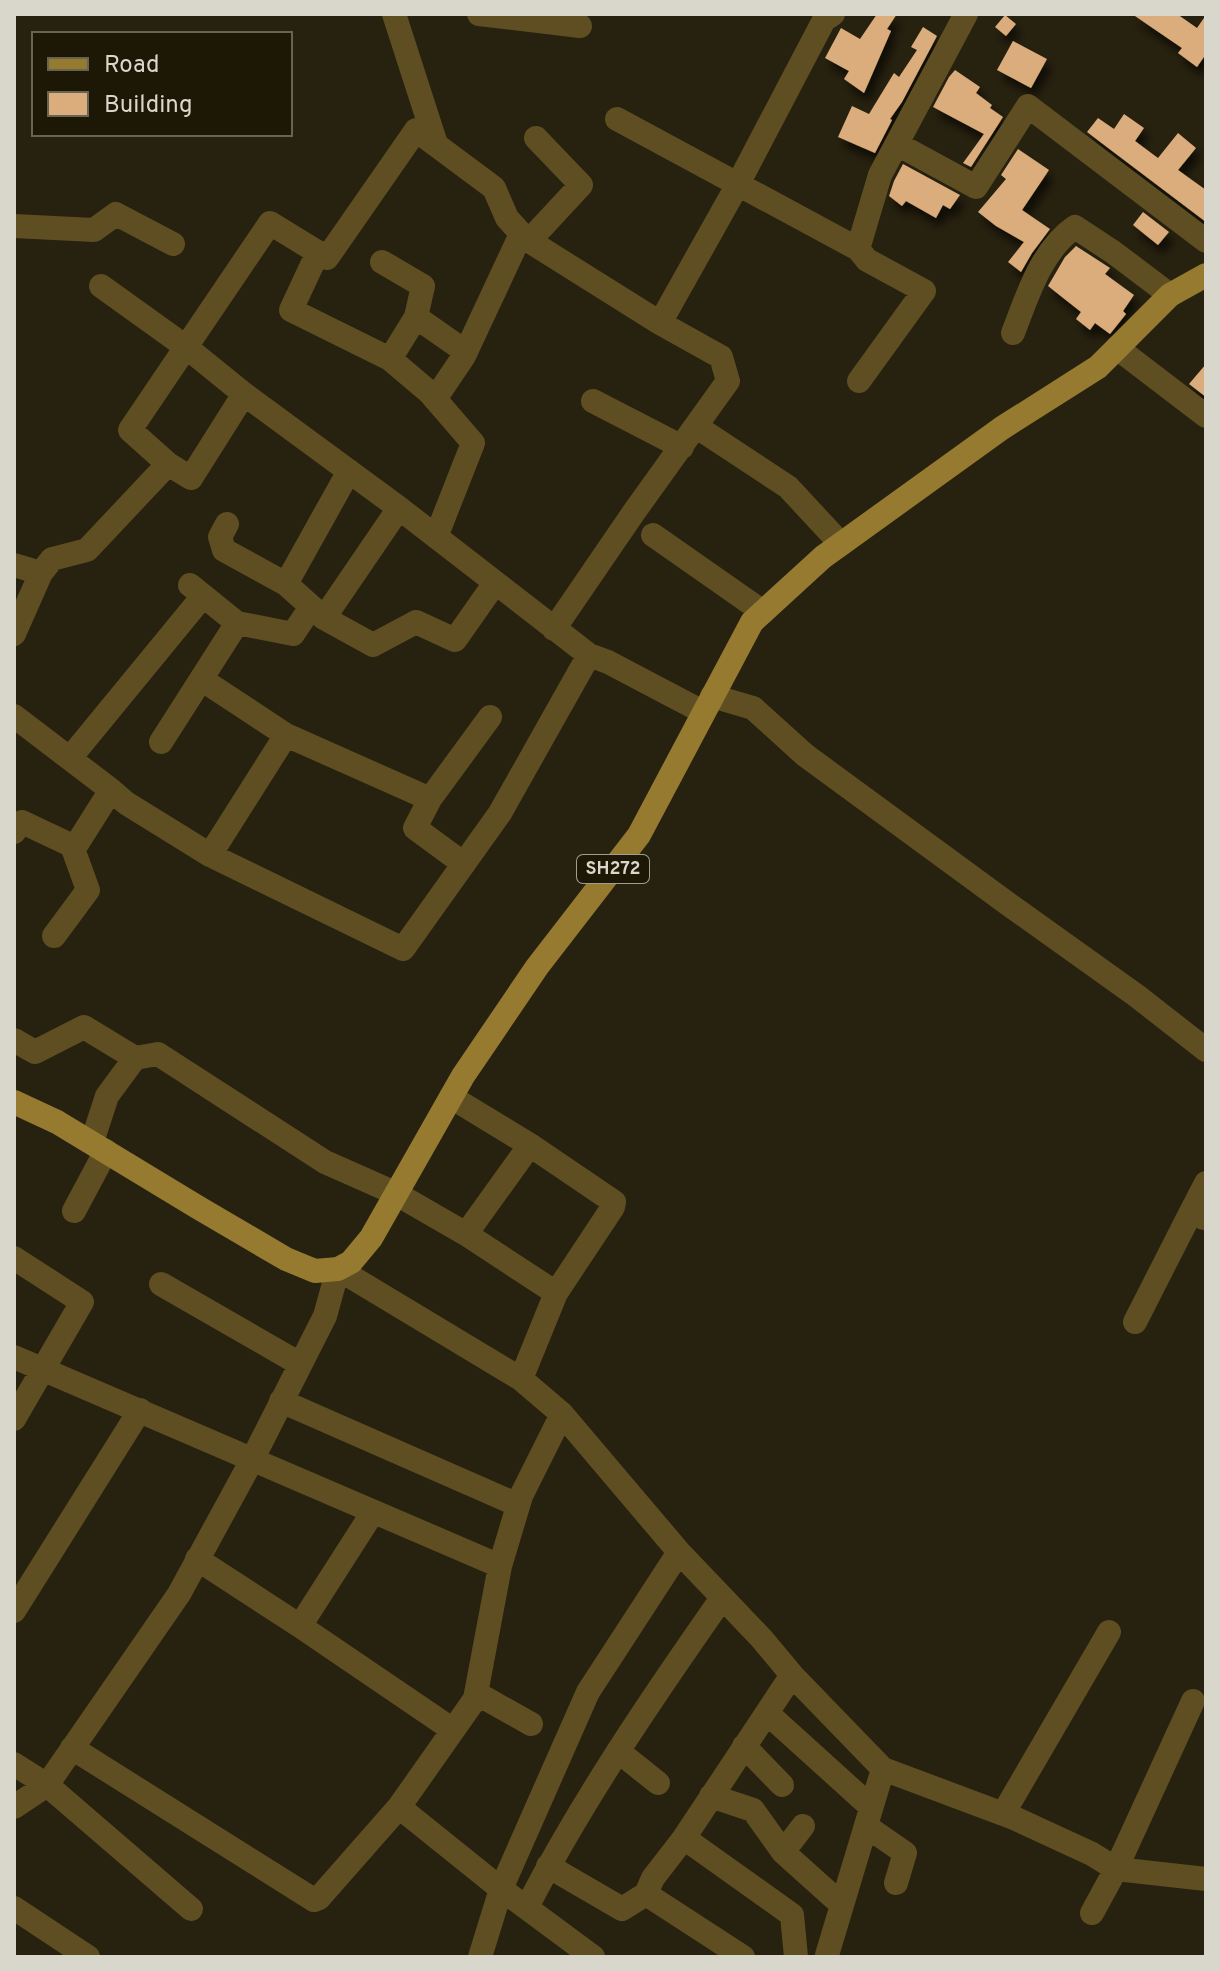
<svg xmlns="http://www.w3.org/2000/svg" width="1220" height="1971" font-family="Overpass,sans-serif">
	<style>
		.building { fill: #dbad7c; filter: url(#shadow) }
		.lines { fill: none; stroke-linecap: round; stroke-linejoin: round }
		.minor { stroke: #5e4e22; stroke-width: 24 }
		.major { stroke: #957a30; stroke-width: 24 }
		.labels { text-anchor: middle; dominant-baseline: central; stroke-width: 8; stroke-linejoin: round; paint-order: stroke }
		.shield { fill: #1d1806; stroke: #a19d90; stroke-width: 2 }
		.shield-label { font-size: 18px; font-weight: bold; fill: #d9d6cb }
	</style>
	<defs>
		<filter id="shadow"><feDropShadow dx="5" dy="9" stdDeviation="4" flood-color="#0009"/></filter>
	</defs>
	<rect width="100%" height="100%" fill="#27210f"/>
	<!-- building -->
	<path class="building" d="M877,14H897L887,29L891,31L864,93L844,79L849,71L825,58L841,28L860,39Z
		M1132,14H1177L1197,28L1206,15V54L1197,67L1178,53L1182,48Z
		M1005,15L1016,24L1006,36L995,27Z
		M923,27L937,36L902,102L890,119L892,120L875,153L838,137L852,106L869,114L894,73L899,77L917,50L911,47Z
		M1013,41L1047,59L1031,88L997,70Z
		M955,70L980,87L976,93L992,105L990,108L1003,117L971,167L963,163L984,134L933,107L949,77Z
		M1124,114L1144,128L1135,141L1158,158L1178,133L1196,148L1178,170L1206,190V222L1087,132L1098,118L1114,129Z
		M1018,149L1049,170L1022,210L1050,229L1032,253L1021,272L1008,262L1024,242L996,226L978,212L1006,179L1001,175Z
		M903,164L960,195L950,209L943,205L936,218L906,201L902,206L889,196L894,181Z
		M1143,212L1169,232L1158,245L1133,225Z
		M1076,246L1110,268L1105,274L1134,295L1123,311L1126,314L1110,334L1095,323L1090,330L1076,319L1081,312L1048,286L1065,257Z
		M1206,364V397L1189,384Z"/>
	<g class="lines">
		<!-- minor -->
		<path class="minor" d="M394,14L436,144
			M479,14L580,26
			M617,119L858,249L867,260L924,291L859,381
			M897,144L976,187L1028,106L1206,241
			M14,226L94,230L116,214L173,244
			M529,241L581,185L536,138
			M858,249L880,175L966,14
			M318,252L291,310L390,359L429,392L473,443L436,537
			M382,262L423,286L416,317L390,359
			M101,286L186,347L130,430L168,464
			M416,317L466,352
			M660,323L738,184L824,20L833,14
			M1013,333C1027,297 1041,250 1075,227L1113,252L1170,295
			M1117,348L1206,416
			M244,394L186,347L270,223L327,258L416,130L494,188L507,218L526,239L660,323L721,357L728,381L634,512L554,629
			M435,399L464,356L521,234
			M593,401L682,447
			M697,427L788,487L841,544
			M227,524L220,537L224,550L286,584L324,618L373,645L416,622L455,640L495,583
			M653,535L763,612
			M14,565L41,573
			M286,584L349,471
			M190,585L237,623L293,634L311,607
			M324,618L399,508
			M14,634L41,573L52,559L87,550L168,464L191,478L244,394L399,508L589,655
			M201,679L286,735L430,799
			M712,696L753,708L805,755L1011,906L1137,996L1206,1050
			M14,716L111,790
			M161,742L237,623
			M70,758L203,596
			M14,832L22,822L75,847L111,790L126,803L210,855L403,949L500,813L589,655L608,662L703,712
			M210,855L286,735
			M464,864L415,828L430,799L490,717
			M54,936L88,890L72,846
			M14,1040L35,1052L84,1027L135,1058L158,1054L325,1162L395,1193L466,1234L556,1293
			M451,1097L530,1145L614,1202L613,1207L556,1293L521,1379
			M92,1142L107,1096L135,1058
			M74,1211L106,1151
			M1204,1218L1191,1212L1206,1183
			M466,1234L530,1145
			M14,1258L82,1302L14,1419
			M161,1284L300,1364
			M1135,1322L1191,1212
			M14,1357L500,1566
			M281,1401L518,1505
			M197,1559L300,1626L453,1730
			M14,1611L140,1410
			M300,1626L373,1512
			M476,1693L531,1724
			M767,1713L871,1807
			M744,1746L782,1785
			M72,1748L314,1900L319,1898L399,1807L475,1699L500,1566L521,1496L562,1414
			M618,1751L658,1783
			M14,1764L47,1785L191,1909
			M883,1769L1014,1818L1092,1854L1116,1869L1206,1879
			M711,1796L753,1810L783,1852L842,1905
			M14,1807L47,1785L179,1594L252,1460L325,1316L338,1269L521,1379L562,1414L679,1552L762,1639L792,1675L883,1769L827,1955L828,1957
			M399,1807L501,1889L593,1957
			M1003,1814L1109,1632
			M866,1826L905,1853L896,1883
			M684,1838L792,1915L796,1957
			M783,1852L803,1826
			M548,1866L622,1909L646,1894
			M527,1907C583,1799 652,1698 722,1598
			M14,1908L88,1957
			M1092,1913L1116,1869L1193,1701
			M480,1957L501,1889L588,1692L679,1552
			M743,1957L646,1894L653,1878L684,1838L792,1675"/>
		<!-- major -->
		<path class="major" d="M14,1102L57,1122L199,1208L286,1259L315,1271L338,1269L351,1262L371,1238L463,1076L537,967L639,835L752,622L823,557L1002,428L1098,367L1170,295L1206,275"/>
	</g>
	<g class="labels">
		<!-- shield labels -->
		<rect class="shield" x="577" y="855" width="72" height="28" rx="6"/>
		<g class="shield-label">
			<text x="613" y="869">SH272</text>
		</g>
	</g>
	<!-- border -->
	<rect width="1220" height="1971" fill="none" stroke="#d9d6cb" stroke-width="32"/>
	<!-- legend -->
	<rect x="32" y="32" width="260" height="104" fill="#1d1806" stroke="#686455" stroke-width="2"/>
	<rect x="48" y="58" width="40" height="12" fill="#957a30" stroke="#686455" stroke-width="2"/>
	<text x="104" y="72" font-size="24" fill="#d9d6cb">Road</text>
	<rect x="48" y="92" width="40" height="24" fill="#dbad7c" stroke="#686455" stroke-width="2"/>
	<text x="104" y="112" font-size="24" fill="#d9d6cb">Building</text>
</svg>
